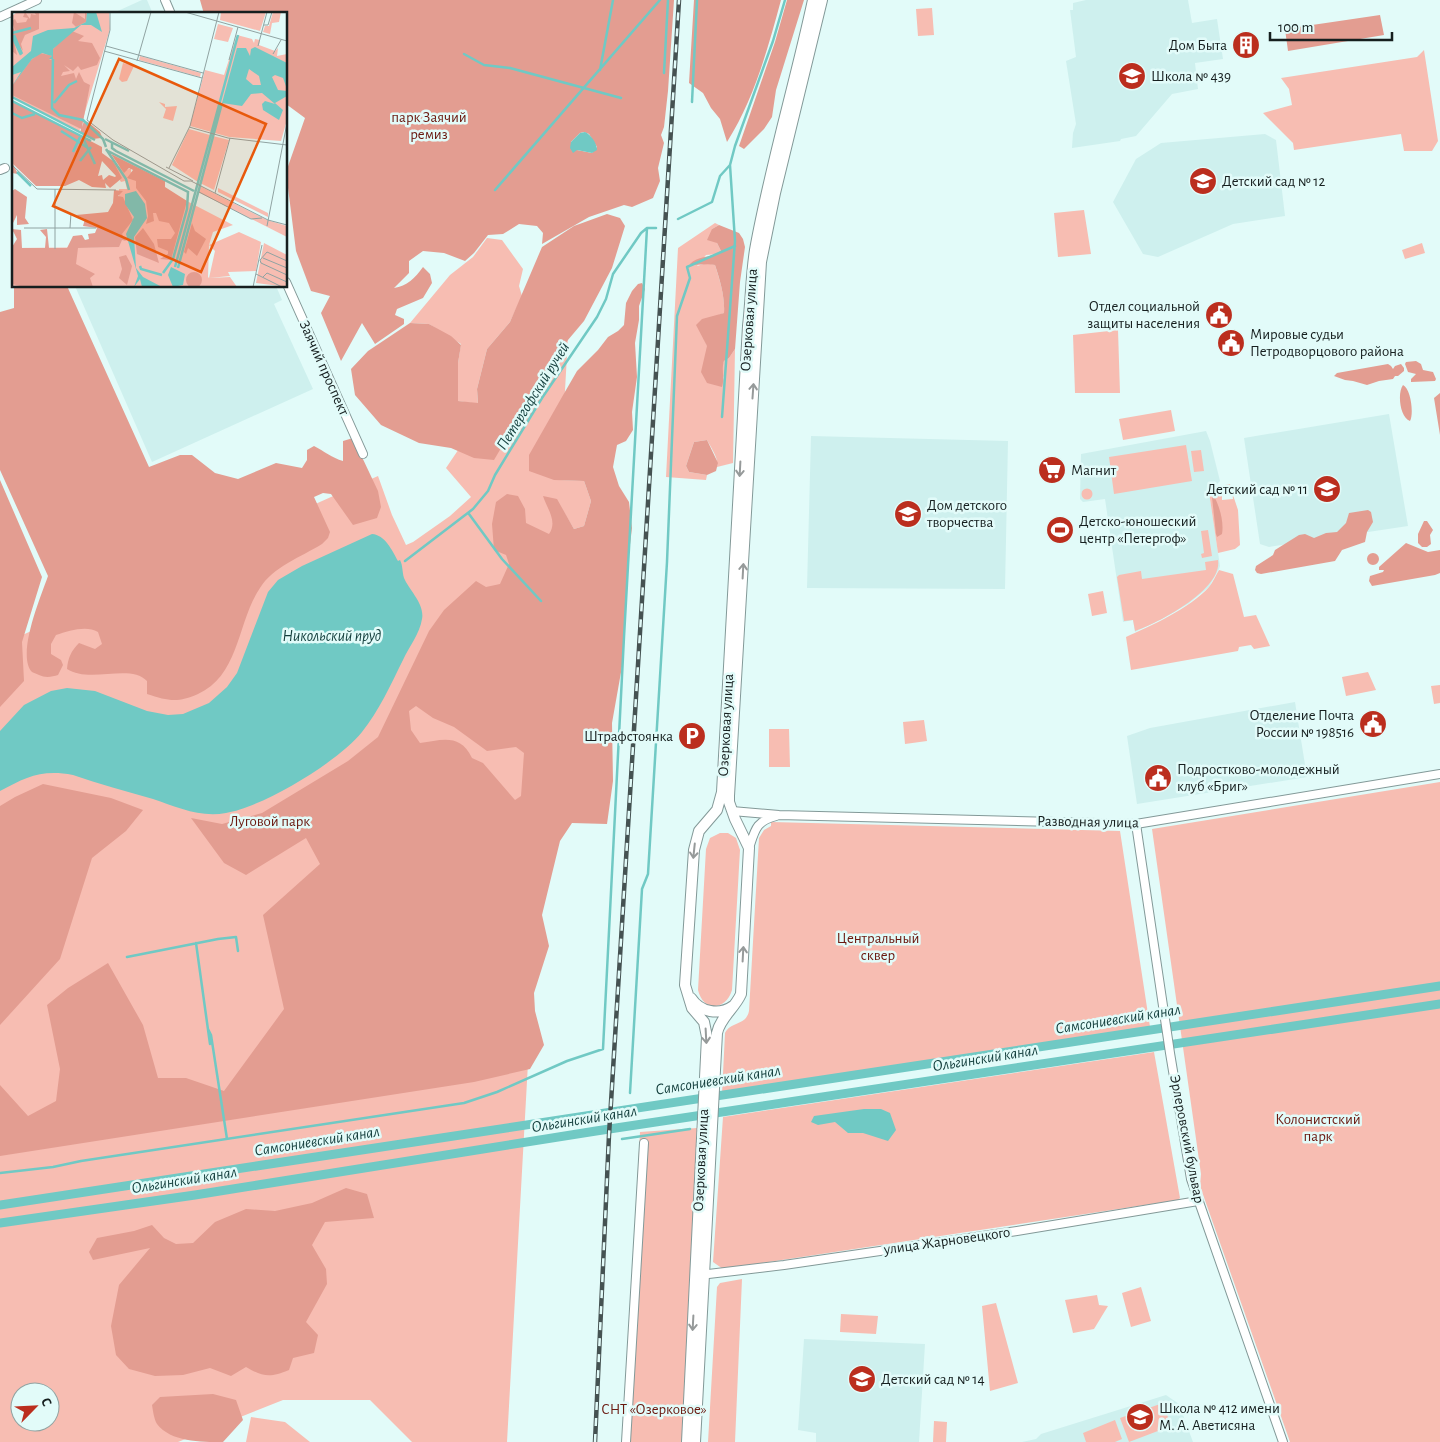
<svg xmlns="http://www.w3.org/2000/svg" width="1440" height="1442" font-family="'Alegreya Sans',sans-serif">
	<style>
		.built { fill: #cef0ee }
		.green { fill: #f7bdb2; fill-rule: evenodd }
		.forest { fill: #e39d91; fill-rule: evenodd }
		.water { fill: #70c9c4 }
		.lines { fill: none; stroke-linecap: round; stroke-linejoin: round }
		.stream { stroke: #70c9c4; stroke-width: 2.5 }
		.canal { stroke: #70c9c4; stroke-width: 9 }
		.minor-casing { stroke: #839998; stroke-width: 10 }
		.tertiary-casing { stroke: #839998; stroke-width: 12 }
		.minor { stroke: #fff; stroke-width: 8 }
		.tertiary { stroke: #fff; stroke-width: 10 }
		.rail-casing { stroke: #455252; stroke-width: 4.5 }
		.rail { stroke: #e2fbf9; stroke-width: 2.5; stroke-dasharray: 8; stroke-linecap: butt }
		.oneway { stroke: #969a9a }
		.labels { text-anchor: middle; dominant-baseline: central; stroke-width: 5; stroke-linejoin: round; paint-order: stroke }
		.poi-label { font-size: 15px; fill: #161f1f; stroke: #e2fbf9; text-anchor: start }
		.park-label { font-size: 15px; fill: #6a180f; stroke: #e2fbf9 }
		.street-label { font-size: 15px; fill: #161f1f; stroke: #e2fbf9 }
		.water-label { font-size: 16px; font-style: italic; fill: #133e3c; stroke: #e2fbf9 }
		.inset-river { fill: none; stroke: #70c9c4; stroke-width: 2.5 }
		.inset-road { fill: none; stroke: #90a3a2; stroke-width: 1 }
		.view { fill: #e8590c; fill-opacity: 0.15; stroke: #e8590c; stroke-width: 2.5 }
		.inset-edge { fill: none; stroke: #161f1f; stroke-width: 2.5 }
	</style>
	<rect width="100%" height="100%" fill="#e2fbf9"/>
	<!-- built -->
	<path class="built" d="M142,0H147L153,14H111Z
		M1086,0H1188L1192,23L1217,19L1223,59L1195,63L1198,89L1172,94L1136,136L1121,139L1120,141L1072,148L1073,133L1076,124L1066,61L1076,57L1070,10H1073V3Z
		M1265,134L1276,140L1285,216L1233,224L1158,257L1143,254L1113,202L1136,159L1161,143Z
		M75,286H276L282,300L274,304L313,389L152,462Z
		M1389,414L1408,526L1269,547L1260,544L1244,438Z
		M1206,431L1210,441L1220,481L1209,492L1220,566L1219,569L1209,587L1188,604L1164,618L1135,632L1133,620L1123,622L1105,499L1083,502L1080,499L1081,454Z
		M811,436L1008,441L1005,589L807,588Z
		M1295,702L1307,777L1137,804L1127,736L1150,728Z
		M804,1339L925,1344L919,1442H816V1433L798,1430Z
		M1166,1395L1179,1404L1193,1442H1022L1036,1439L1041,1434Z"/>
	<!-- green -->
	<path class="green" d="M932,8L934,35L918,36L916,9Z
		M1424,50L1438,141L1432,151H1404L1401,134L1294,150L1293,143L1263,113L1292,105L1289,89L1281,78L1417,57Z
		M1084,210L1091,254L1058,257L1054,213Z
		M715,223L719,225L712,229L717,243L721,251L718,254L706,255L697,266L707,263L715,265C720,281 725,296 724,313L716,316L704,339L724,380L721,368L724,361L729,358L735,349L733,463L717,467C719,458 711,448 707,440L694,442L686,466L689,472L707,475L706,480L666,477L678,248Z
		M487,238L502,240L523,269L519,286L522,296L510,322L487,349L477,389L478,404L458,401V363L461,344L429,324L410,323L450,275L473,257Z
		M1422,243L1425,253L1405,259L1402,250Z
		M571,283L560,480L584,481L591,501L584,526L574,529L559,504L507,1442H412L370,1400H283L178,1442H0V645L378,476L392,515L406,545L413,542L450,516L471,497L446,468ZM20,1392H50V1422H20Z
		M1118,330L1120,393H1075L1073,335Z
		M1171,410L1175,431L1123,440L1119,419Z
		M1186,445L1192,481L1114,494L1109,457Z
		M1201,450L1204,471L1194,472L1191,451Z
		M1230,484L1231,488L1222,489V500L1233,499L1232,492L1238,510L1240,545L1235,549L1218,553L1209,492L1214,487Z
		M1081.5 494a5.5 5.5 0 1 1 11 0a5.5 5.5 0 1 1-11 0Z
		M1208,530L1212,556L1202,558L1201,554L1204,553L1201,531Z
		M1218,560C1223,589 1159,623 1135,631L1133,620L1124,621L1117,577L1119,575L1141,571L1142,579L1206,570L1205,562Z
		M1219,570L1233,574L1244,617L1256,615L1270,646L1254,649L1251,645L1239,647L1238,651L1131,670L1126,637C1151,626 1190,608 1209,587C1213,582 1216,575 1219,570Z
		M1103,591L1107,613L1092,616L1088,594Z
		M1368,672L1376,690L1346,696L1342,677Z
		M1440,685V703L1434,704L1431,686Z
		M924,720L927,741L905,744L903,722Z
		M769,729H789L790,767H769Z
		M1440,782V1442H1290L1200,1186L1201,1174L1152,829Z
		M771,822L1120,831L1150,1027L722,1094L725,1033C731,1021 746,1026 749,1011L759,838L764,830L771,826Z
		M720,833H728L736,838L740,850L732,990C726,1011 703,1012 698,990L706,849L710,838Z
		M1154,1052L1180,1198L1178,1200L723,1269L713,1262L723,1117Z
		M697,1128L682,1442H623L640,1132Z
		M742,1279L735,1442H708L717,1287L720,1283Z
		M1141,1287L1151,1321L1131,1327L1122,1293Z
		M1097,1295L1099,1305L1108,1306L1094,1329L1073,1333L1065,1300Z
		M996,1303L1018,1383L990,1391L982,1306Z
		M841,1314L878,1316L876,1334L840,1332Z
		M1163,1403L1171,1426L1129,1442L1120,1418Z
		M251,1417L285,1422L310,1442H246Z
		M1115,1420L1122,1439L1115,1442H1086L1083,1433Z
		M934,1421L947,1422L946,1442H933Z"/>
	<!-- forest -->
	<path class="forest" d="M200,0H674L668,91L664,127L661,135L664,143L658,168L660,181L653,198L632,207L624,205L589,217L542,244L543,233L537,226L519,224L503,234L488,235L474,253L465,261L444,253L423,251L409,261V273L394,288C407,286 415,278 423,267L430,274L432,283L423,298L397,309L395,315L404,319V324L375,344L362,323L341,361L321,313L330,296L311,291L296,251L286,172L305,118L286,104V14H204ZM584,132L589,134L597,147L592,153L577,150L571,142L580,133Z
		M694,0H781C768,48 754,100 727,142L720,119L711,108L703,93L689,83Z
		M787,0H804L776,90L772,117L764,129L744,149L739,146L775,42Z
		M1380,15L1384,35L1288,51L1285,29Z
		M607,214L620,218L625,226L612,268L584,321L557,353L494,460L474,458L451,448L419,443L381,425L355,395L351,369L368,351L410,323L429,324L451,336L461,345L458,363V401L478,403L477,389L487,349L510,322L542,247L574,226Z
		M719,225L739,233L743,239L745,247L740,282L735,349L729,358L724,361C721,370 725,378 722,387L707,383L701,372L707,346L696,325L702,319L724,313C725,297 720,280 715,265C706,263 699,266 690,264C699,255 712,258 721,251L717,243L707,240L712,229Z
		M642,283L645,289L639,306V320L635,343L637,377L632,412L633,430L626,441L617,445L613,467L619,486L629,502L632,528L628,561L623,661L612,723L613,781L607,824L572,823L560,841L542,915L549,946L534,993L535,1011L544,1045L530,1069L474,1082L0,1156V1085L28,1116L56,1101L60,1069L47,1005L68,988L108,963L143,1025L158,1078H186L224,1091L284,1009L263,915L320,864L306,838L246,875L224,863L191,818L222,824L262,813L348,761L378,737L429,631L444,610L476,581L486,587L500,584L509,564L506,555L494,550L492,524L496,502L507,494L518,496L525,509L526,523L549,534C558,521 547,509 543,496L557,499L574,529L584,526L591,501L584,481L554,480L529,471V455L562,397L577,371L598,350L608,337L618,331L624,325L626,303L632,291L638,284ZM416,706L433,718L454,727L487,751L516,747L524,753L521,796L515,800L483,763L472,758C460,733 442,740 420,743L411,730L409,711Z
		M14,286H67L149,467L180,455H192L215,473L238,479L276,463L302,468L307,460V450L314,446C324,451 332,458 343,461V441L353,438L378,491L381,507L377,518L353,525L331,494L323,493L314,497L330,532L328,538L322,544C301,557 273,567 260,588C237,622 240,675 198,694C178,703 168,701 147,694V681C130,663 90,684 67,669C68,658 71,651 79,643L95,649L102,644L98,632C86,625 69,631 56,635L51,644V654L61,660L63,665L58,675C52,677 45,678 39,675C37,674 34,673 32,672C16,655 41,596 48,576L0,470V312L14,308Z
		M1416,361L1421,364L1423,370L1433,372L1436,379L1435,381L1411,382V379L1416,374L1408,372L1405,364L1406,362Z
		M1388,364L1391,366L1393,369L1395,366L1401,364L1404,368V371L1398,376H1395L1393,379L1379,381L1367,385L1353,381L1345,380L1334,376L1337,373Z
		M1403,385C1411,389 1414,414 1410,421C1400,418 1397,393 1403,385Z
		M1440,393V435L1434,398Z
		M707,440L718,463L716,471L707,475L689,472L686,466L694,442Z
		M0,480L42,577L22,642L24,681L0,707Z
		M1212,497L1215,498C1220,508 1224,523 1222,534L1217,537L1216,534Z
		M1368,510L1371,512L1373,522L1367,532L1365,542L1342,550L1335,561L1261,574L1257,573L1255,570L1256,566L1273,555L1275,550L1299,535L1305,534L1314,538L1326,533L1337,532L1346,523L1349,513Z
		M1424,521H1427L1433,530L1430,535L1431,544L1427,547H1422L1418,543V534Z
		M1406,543L1428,552L1440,550V573L1435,575L1372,586L1369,581L1370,576L1383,572L1384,570H1379V567Z
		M1367 559a6 6 0 1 1 12 0a6 6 0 1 1-12 0Z
		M43,784L111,798L143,810L126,831L92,858L60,959L0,1025V806L15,797Z
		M346,1188L367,1194L374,1218L325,1222L312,1245L326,1269L327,1284L306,1322L318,1335L314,1353L293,1358L289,1370C270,1378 263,1377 246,1367L231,1376L210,1368L183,1375L155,1376L129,1369L116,1355L111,1326L119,1285L150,1248L93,1260L89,1252L97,1238L134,1231L152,1225L164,1238L176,1244L193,1243L215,1222L246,1209L275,1211L312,1203Z
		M213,1394L236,1400L243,1420L223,1442C200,1442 171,1442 157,1424C154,1419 153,1411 152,1405L160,1397Z"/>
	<!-- water -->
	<path class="water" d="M585,132C591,135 597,143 597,150L592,153L577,150L573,153L570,148L571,142L580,133Z
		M372,534C385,535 392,550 398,561L400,560C403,566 402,571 404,578C409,590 425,604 422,619C420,633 409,647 403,660C391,684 379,711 362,732C338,762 263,807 226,813C200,818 177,807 153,799C126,791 99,784 73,775C42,769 26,777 0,791V731L24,705L51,691L67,688L95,691L147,711L168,715L183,714L209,703L227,687L237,673L268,592L278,580L302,566Z
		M864,1109H881L890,1113L896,1130L888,1141L863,1133H848L835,1122L818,1125L811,1122L814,1116Z"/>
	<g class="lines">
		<!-- stream -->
		<path class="stream" d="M464,54L484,65L510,68L621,98
			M600,70L613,0
			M664,73L668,0
			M692,102L697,0
			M495,190L660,0
			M678,219L712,202L720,176L730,165L735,146L773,41L785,0
			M722,417L735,241L730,165
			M469,514L502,559L541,601
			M405,561L473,509L488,491L495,475L542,398L597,317L606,299L613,274L641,233L647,228H656
			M196,943L210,1044
			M127,957L218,939L236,937L238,951
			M208,1029L211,1035L227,1139
			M630,1093L642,889L648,874L667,562L677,316L690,278L687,267L735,246
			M622,1139L690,1129
			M0,1173L53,1167L81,1161L464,1103L497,1092L567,1061L603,1049L624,637L647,228"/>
		<!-- canal -->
		<path class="canal" d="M0,1205L1440,986
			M0,1223L195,1195L596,1131L1440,1004"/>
		<!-- minor casing -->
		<g class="minor-casing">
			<path id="minor" d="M165,0L171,14
				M0,17L37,0
				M0,170L5,168
				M286,282L363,454
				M732,811L779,815L1136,824L1440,774
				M1136,824L1170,1053L1191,1179L1283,1442
				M749,848C755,830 756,821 776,816
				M700,1275L784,1265L1017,1231L1198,1201
				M626,1442L644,1143"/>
		</g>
		<!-- tertiary casing -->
		<g class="tertiary-casing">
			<path id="tertiary" d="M691,998C700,1012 719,1016 733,1006
				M687,1442L707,1037L704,1022L692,1008L685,985L694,850L699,831L717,810L722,792L748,326C751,301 751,275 755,250C770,166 795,84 813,0
				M695,1442L717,1033C720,1018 735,1008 741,994L749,848L735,819L729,802V796L761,262L775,193L822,0"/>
		</g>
		<!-- minor -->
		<use href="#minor" class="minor"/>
		<!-- tertiary -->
		<use href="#tertiary" class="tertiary"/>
		<!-- rail casing -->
		<g class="rail-casing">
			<path id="rail" d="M595,1442L609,1135L679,0"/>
		</g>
		<!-- rail -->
		<use href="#rail" class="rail"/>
	</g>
	<!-- one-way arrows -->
	<defs><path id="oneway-shaft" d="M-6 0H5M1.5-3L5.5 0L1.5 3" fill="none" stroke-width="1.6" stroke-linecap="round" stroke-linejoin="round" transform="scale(1.25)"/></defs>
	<g class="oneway">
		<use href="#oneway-shaft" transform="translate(753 391) rotate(-86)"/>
		<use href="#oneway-shaft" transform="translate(740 469) rotate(93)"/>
		<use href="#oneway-shaft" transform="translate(743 571) rotate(-87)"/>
		<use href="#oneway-shaft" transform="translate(694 851) rotate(96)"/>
		<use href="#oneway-shaft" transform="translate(743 954) rotate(-87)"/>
		<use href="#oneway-shaft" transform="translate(706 1036) rotate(87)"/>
		<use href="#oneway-shaft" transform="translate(693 1323) rotate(93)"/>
	</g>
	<!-- icons -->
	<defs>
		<g id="building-disc" transform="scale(1.4375)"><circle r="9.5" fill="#bb2e1e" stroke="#e2fbf9"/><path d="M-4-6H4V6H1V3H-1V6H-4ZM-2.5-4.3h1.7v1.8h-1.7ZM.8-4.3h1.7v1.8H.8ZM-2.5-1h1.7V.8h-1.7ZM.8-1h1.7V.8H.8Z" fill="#fff"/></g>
		<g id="school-disc" transform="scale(1.4375)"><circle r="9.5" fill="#bb2e1e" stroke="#e2fbf9"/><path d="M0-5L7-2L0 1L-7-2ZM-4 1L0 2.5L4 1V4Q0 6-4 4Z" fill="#fff"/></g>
		<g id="civic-disc" transform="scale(1.4375)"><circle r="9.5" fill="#bb2e1e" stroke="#e2fbf9"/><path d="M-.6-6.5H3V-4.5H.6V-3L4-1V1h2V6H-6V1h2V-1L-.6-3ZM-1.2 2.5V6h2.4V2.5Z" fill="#fff"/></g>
		<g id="supermarket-disc" transform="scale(1.4375)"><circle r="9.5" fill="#bb2e1e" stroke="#e2fbf9"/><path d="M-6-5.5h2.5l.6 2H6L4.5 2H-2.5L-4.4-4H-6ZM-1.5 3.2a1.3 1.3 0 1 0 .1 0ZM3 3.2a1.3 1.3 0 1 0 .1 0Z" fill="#fff"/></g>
		<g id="stadium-disc" transform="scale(1.4375)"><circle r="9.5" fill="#bb2e1e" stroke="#e2fbf9"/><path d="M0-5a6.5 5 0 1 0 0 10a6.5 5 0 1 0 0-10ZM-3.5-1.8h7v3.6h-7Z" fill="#fff"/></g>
		<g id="parking-disc" transform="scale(1.4375)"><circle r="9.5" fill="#bb2e1e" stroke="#e2fbf9"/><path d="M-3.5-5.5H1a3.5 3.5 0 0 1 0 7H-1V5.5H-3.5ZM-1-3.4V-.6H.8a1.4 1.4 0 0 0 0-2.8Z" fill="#fff"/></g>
	</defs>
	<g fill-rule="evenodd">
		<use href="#building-disc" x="1246" y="45"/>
		<use href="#school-disc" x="1132" y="76"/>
		<use href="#school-disc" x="1203" y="181"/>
		<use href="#civic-disc" x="1219" y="315"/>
		<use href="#civic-disc" x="1231" y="343"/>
		<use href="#supermarket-disc" x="1052" y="470"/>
		<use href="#school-disc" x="1327" y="489"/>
		<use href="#school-disc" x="908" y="514"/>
		<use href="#stadium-disc" x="1060" y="530"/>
		<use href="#civic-disc" x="1373" y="724"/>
		<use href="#parking-disc" x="692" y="736"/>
		<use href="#civic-disc" x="1158" y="778"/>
		<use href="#school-disc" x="862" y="1379"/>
		<use href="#school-disc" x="1140" y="1417"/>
	</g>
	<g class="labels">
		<!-- poi labels -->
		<g class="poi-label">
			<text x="1227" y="45" text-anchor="end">Дом Быта</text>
			<text x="1151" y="76">Школа № 439</text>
			<text x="1222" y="181">Детский сад № 12</text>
			<text x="1200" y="306" text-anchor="end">Отдел социальной<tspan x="1200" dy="17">защиты населения</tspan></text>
			<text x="1250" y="334">Мировые судьи<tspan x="1250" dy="17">Петродворцового района</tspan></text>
			<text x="1071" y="470">Магнит</text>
			<text x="1308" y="489" text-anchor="end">Детский сад № 11</text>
			<text x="927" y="505">Дом детского<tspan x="927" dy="17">творчества</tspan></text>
			<text x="1079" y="521">Детско-юношеский<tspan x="1079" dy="17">центр «Петергоф»</tspan></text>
			<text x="1354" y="715" text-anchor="end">Отделение Почта<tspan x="1354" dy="17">России № 198516</tspan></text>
			<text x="673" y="736" text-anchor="end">Штрафстоянка</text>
			<text x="1177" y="769">Подростково-молодежный<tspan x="1177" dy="17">клуб «Бриг»</tspan></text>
			<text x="881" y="1379">Детский сад № 14</text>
			<text x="1159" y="1408">Школа № 412 имени<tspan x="1159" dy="17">М. А. Аветисяна</tspan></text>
		</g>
		<!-- park labels -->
		<g class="park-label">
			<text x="429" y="117">парк Заячий<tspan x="429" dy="17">ремиз</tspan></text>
			<text x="270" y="821">Луговой парк</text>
			<text x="878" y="938">Центральный<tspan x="878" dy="17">сквер</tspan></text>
			<text x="1318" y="1119">Колонистский<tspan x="1318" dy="17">парк</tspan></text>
			<text x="654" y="1409">СНТ «Озерковое»</text>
		</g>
		<!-- street labels -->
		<g class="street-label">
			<text transform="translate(749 320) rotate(-86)">Озерковая улица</text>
			<text transform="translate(324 368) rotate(66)">Заячий проспект</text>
			<text transform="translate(726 725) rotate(-87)">Озерковая улица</text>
			<text transform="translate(1088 822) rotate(1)">Разводная улица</text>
			<text transform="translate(1187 1139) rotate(79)">Эрлеровский бульвар</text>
			<text transform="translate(701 1160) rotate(-87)">Озерковая улица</text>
			<text transform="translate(947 1241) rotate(-8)">улица Жарновецкого</text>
		</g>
		<!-- water labels -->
		<g class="water-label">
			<text transform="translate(533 396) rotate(-58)">Петергофский ручей</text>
			<text x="332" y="636">Никольский пруд</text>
			<text transform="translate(1118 1019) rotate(-9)">Самсониевский канал</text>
			<text transform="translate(985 1058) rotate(-9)">Ольгинский канал</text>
			<text transform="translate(718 1080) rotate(-9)">Самсониевский канал</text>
			<text transform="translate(584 1119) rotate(-9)">Ольгинский канал</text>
			<text transform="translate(317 1141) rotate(-9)">Самсониевский канал</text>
			<text transform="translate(184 1180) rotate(-9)">Ольгинский канал</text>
		</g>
	</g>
	<!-- overview -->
	<g transform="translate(12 12)">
		<rect width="275" height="275" fill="#e2fbf9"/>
		<path d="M5,0H97L98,17L67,120L0,85V4ZM209,0H254L248,19L208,8ZM261,0H269L267,10L260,11L258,22L251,20L253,14H257ZM206,12L221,16L216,30L202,27ZM225,23L240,27L242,31L243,27L248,28L247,33L263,39L266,36L265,44L275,42V108L269,129L217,125L178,114L193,58L212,63ZM128,44L189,61L188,65L127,48ZM111,51L122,54L115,69L110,70L107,67ZM147,90L153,92V95L165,94L161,109L151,106L154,97ZM177,117L198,123L186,170L160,153ZM201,124L217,128L202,178L188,171ZM96,149L115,158L119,156V160L221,213L201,220L197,233L227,220L249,230L244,259L216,260L218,264L197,266L218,265L225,275H0V236L107,235V177H115L113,169L109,170ZM197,233L203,239L197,266L196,265ZM188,174L255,208L275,214V225L186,180ZM206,176L256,201V205L206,180ZM252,231L275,243V275L244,271Z" fill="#f7bdb2" fill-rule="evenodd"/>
		<path d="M13,0L18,7L19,2L24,3L22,0H27V17L13,23L9,32L11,39L1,24L5,43L0,39V14L3,19L0,9L3,7L5,11L14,10L16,6L11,5ZM62,0L73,7V0L75,2L74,10L64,15L60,11ZM60,19L72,24L66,29L80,31L88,46L85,53L69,58L66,54L61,59L52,53L58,59L51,60L49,64L62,61L64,67L67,60L72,70L78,73L70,115L72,109L76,110L88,120L90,125L86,122L89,126L81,127L68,121L69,117L0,83V74L19,48L28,41L37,43L27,39L30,31H42L38,43L41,45L37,48L41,47V37ZM0,88L90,135V141L101,149L110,166L98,176L93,171L94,176L80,175L67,168L53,174H24L1,152L6,162L0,161ZM90,149L104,164L103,165L97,163L91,168L90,163L86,164ZM99,142L153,169V175L175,189L159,248L148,247L156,242V239L146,235L145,227H159L163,221L157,211L147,209L144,201H141L142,209L134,212L136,204L134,189L124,176V169L115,166L121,158L117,156L112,161ZM3,177L15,185L13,206L17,212L5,213V203L0,213V179ZM102,178L111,179L106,184L111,185L121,208L110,222L114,229L110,228L107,235L66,236L64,252L83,262L78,266L81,275H12L0,272V235L5,227L0,217L9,218L10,236H33L34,225L28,218L35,217L37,236H55L61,224L70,223L73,228L77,227L76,222L83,221L85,216L71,214L73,207L64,203L96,200L101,191ZM180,211L183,219L194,227L185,244L176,236L174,242L172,240ZM131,216L142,232L147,251L125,242L123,225ZM114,243L120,254L115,273L107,266L110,257L107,245ZM174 268a8 8 0 1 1 16 0a8 8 0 1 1-16 0Z" fill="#e39d91" fill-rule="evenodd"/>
		<path d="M75,0H84L90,20L79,13H69L41,37V47H37L40,44L30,41L20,47L0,74L9,60L0,63V55L19,39L21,24L36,18L62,16L74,10ZM243,35L275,51V77L271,66L263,63L260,65L266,78L275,79V84L263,91L271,98L267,108L251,98L250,92L253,89L263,92L250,81L239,82L230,94L210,91L225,36H234L238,44L239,37ZM237,57L247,64L249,73H241L234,67ZM124,179L133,192L135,206L122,225L124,256L131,265L150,275H130L128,267L122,275L126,264L114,222L122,205L113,192V182ZM159,255L173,262L171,273L161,275L156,263Z" fill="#70c9c4" fill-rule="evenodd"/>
		<path class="inset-river" d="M0,21L19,16M2,23L10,42M0,24L9,43M41,47L40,96L47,103L71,108L91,127L94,135M0,85L83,128M0,89L79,129M42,91L57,73L65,69M0,101L10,106L23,102M49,119L76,136M71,126L83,152M93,127L117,139M100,130V136L104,139L182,179M94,137L114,167L117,178M94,138L176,180L175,197L161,247L151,261M61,140L68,125M68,149L79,135M5,160L19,174M128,254L129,257L150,263M163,255L226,23M166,256L210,91"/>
		<path class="inset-road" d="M98,0V18L75,108L101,128L172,169H179L256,208L275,213M173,0L275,29M252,13H256L260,0M94,34L191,61M246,34L255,0M92,39L190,66M261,42L269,28M217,48L226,15M125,49L139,0M177,115L216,126L275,133M0,153L25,177L104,178M154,155L181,169M157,156L178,114L207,0M187,180L239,207L250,206M203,181L218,126M255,214L275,111M12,216H84M58,216L59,201M43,237V177M251,246L275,256M248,248L249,251L275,263M248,248L255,240L275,249M244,262L270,275M251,265L255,261L275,270M241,275L250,233"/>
		<path class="view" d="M107,47L254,112L189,260L41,194Z"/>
		<rect width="275" height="275" class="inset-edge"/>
	</g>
	<!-- north arrow -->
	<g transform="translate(35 1407) rotate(66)"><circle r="24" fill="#e2fbf9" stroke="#90a3a2"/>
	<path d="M0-4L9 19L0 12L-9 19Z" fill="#bb2e1e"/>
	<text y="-8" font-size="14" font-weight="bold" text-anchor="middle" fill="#161f1f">С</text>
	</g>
	<!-- scale -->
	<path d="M1270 32v8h122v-8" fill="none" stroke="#161f1f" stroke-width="2.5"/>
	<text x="1278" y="32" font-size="15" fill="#161f1f" stroke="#e2fbf9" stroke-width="4" paint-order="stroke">100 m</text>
</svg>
